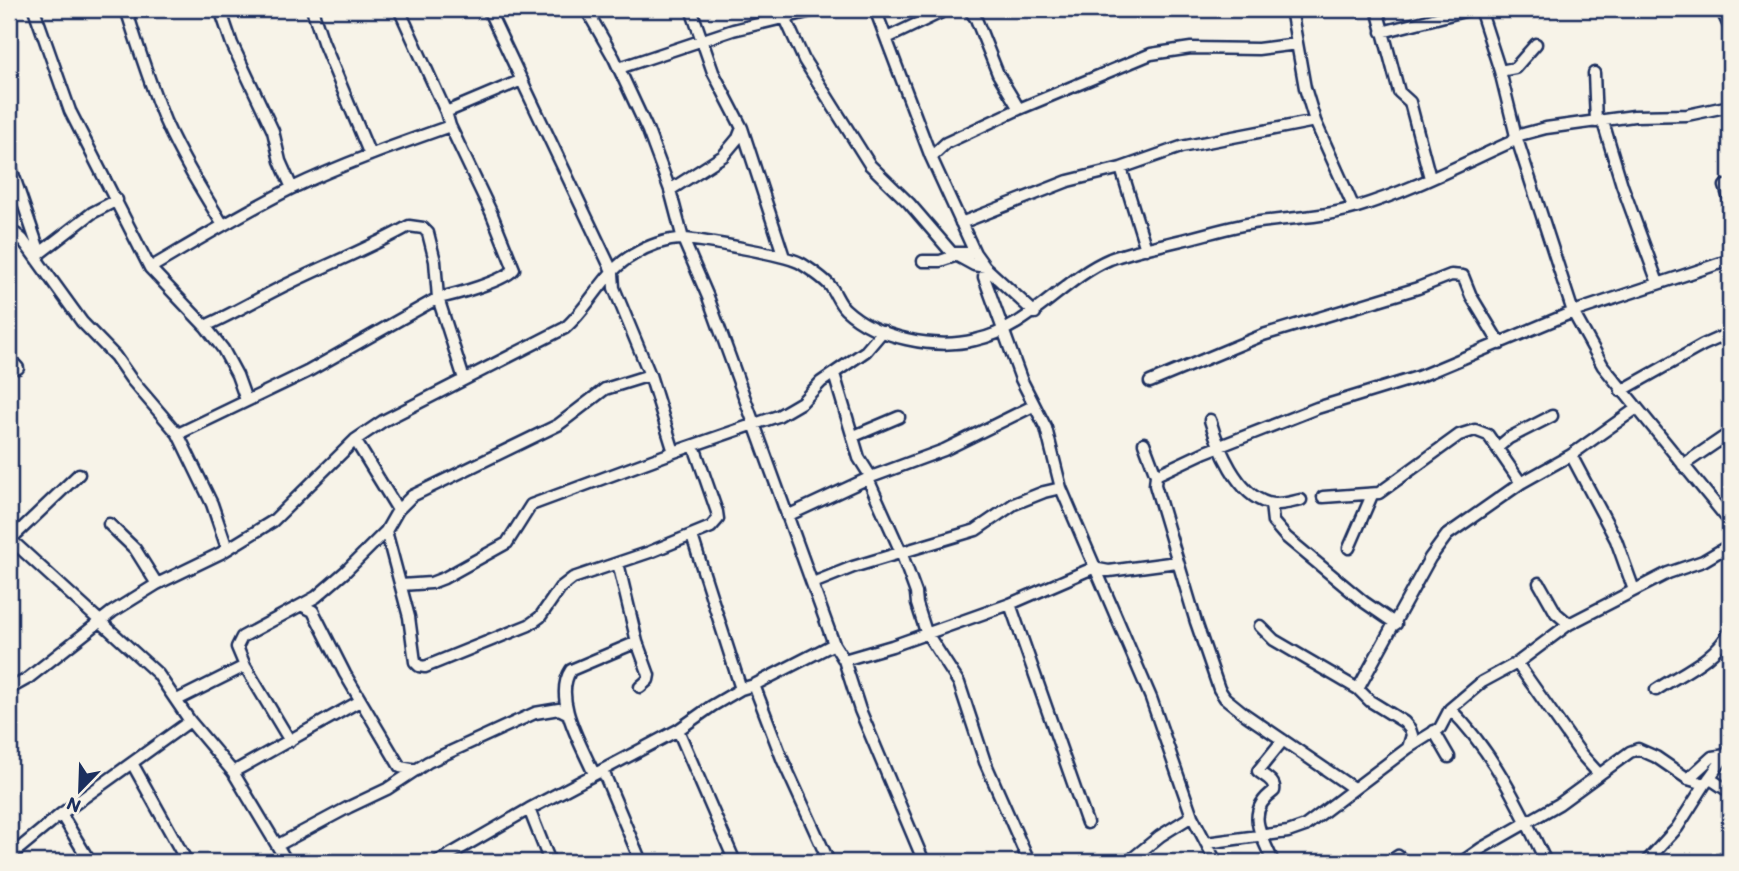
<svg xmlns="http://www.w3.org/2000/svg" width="1739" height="871" font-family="Itim,sans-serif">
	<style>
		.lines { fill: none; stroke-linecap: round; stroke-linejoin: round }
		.minor-casing { stroke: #1b2f5e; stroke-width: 15 }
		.minor { stroke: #f7f3e8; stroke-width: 10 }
	</style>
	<rect width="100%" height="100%" fill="#f7f3e8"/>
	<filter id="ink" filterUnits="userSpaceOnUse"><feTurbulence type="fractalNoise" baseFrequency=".0143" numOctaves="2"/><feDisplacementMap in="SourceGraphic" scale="14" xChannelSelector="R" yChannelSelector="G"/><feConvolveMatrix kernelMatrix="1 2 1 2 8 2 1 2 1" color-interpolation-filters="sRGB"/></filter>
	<g filter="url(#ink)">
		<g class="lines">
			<!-- minor casing -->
			<g class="minor-casing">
				<path id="minor" d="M34,9L70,111L150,268L205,326L223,349L237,375L246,400
					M126,9C138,47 150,84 165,121C181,157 202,191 223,225
					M220,9L232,44L273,131L280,161L292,188
					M312,9L323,42L370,155
					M488,9L613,273L614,288L650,375L674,452
					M586,9L614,58L648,131L670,190L683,239L708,297L834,644L844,660L860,710L924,862
					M781,9L804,60L870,165L909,203L952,253L974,265L985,267L1035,313
					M875,9L931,157L975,253L985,267L984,277L1021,379L1046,428L1061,488L1151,698L1192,816L1216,862
					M969,9L976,19L998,74L1019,109
					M1291,9L1305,88L1315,121L1354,208
					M1377,9L1399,92L1410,102L1430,178
					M1480,9L1500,71L1516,136L1573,312L1603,366L1730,522
					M1721,9L1730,28
					M1382,32L1472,9
					M887,38L948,9
					M619,68L733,30L820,9
					M1500,71L1515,68L1536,44
					M1594,73L1596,122
					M446,112L522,80
					M1603,122L1622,185L1658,283
					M742,128L784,257
					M931,157L946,143L1019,109L1151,54L1191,48L1258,49L1297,44
					M9,162L40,253L37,260
					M1121,168L1146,249
					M1725,186L1730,202
					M670,190L723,156L738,138L742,128L713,72L691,9
					M961,223L1068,181L1121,168L1181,147L1315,121
					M9,234H16L22,239L82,322L115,356L131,379L178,434L212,504L227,548
					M40,253L92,213L117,200
					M923,261H940L952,257V253H975
					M150,268C196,241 242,213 290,189C342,164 396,145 450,126
					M205,326C235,313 262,296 292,282C331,263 372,247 409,226L423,228L428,233L435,261L438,298L464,379
					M9,358L18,368
					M834,374L859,458L871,477
					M1150,382L1263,335L1418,288L1451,275L1463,276L1471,296L1500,344
					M1621,391L1703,345L1730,333
					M1210,420C1218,447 1237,495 1268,503C1279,506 1290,502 1301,500
					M178,434L307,372L438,298C454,295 505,281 514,269L491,212L450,126L446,112L399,9
					M854,436L899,417
					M355,440L398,510
					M1144,443L1156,475
					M1497,448L1509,438L1552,416
					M1571,455L1616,540L1634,590
					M1683,465L1730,433
					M868,479L901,552L916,593L917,604L926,632L959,683L985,762L1029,862
					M1323,497L1379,493L1459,435L1475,430L1488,435L1521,483
					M1271,504L1273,522L1286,537L1364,602L1396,624
					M787,516L871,477L944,450L1033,406
					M109,524L135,549L157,584
					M386,531L409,617L415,662L419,666L425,667L529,625L540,617L560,588L573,578L650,552L711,527L718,519L717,512L694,446
					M692,536L741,689
					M9,538L158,674L190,721L233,772L287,862
					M11,539L79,474
					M1349,548L1372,495
					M618,563L637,642L649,675L648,680L640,687
					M813,583L853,567L976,530L1014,504L1044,492L1061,488
					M1539,583L1556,613L1569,624
					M401,585L431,583L444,578L507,543L531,505L674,452L778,416L802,402L821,382L866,351L883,331
					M1010,604L1087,823
					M301,605L313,611L345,674L400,767L417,770
					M1260,626L1274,640L1358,689L1370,701L1404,722L1410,729L1412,735L1408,748
					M844,660L892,646L1010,604L1093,568L1109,571L1177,562
					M1517,663L1581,754L1599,774
					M754,685L783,761L829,862
					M9,689L27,679L112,612L157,584L221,553L273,521L355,440L383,421L565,328C589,308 606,269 633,255C647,246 666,239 683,239C701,240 789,255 802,264C811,270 824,278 831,287C836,294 839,303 845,309C876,338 935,350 975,340C1031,328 1061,280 1110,259C1133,250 1159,246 1182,240C1208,234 1234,225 1260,222C1291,218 1323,217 1354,208C1408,192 1460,165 1511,142L1516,136L1546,128L1634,116L1687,115L1730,106
					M1358,689L1430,558L1447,535L1521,483L1571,455L1637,408
					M1656,690C1683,672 1714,660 1730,631
					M177,700L245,666
					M1450,709C1493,751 1520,808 1546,862
					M678,730L735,862
					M1434,731L1449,757
					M290,741L245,666L237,647L242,637L316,597L345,572L386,531L398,510L412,496L558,425L605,389L650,375
					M132,763L187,862
					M603,771L641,862
					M233,772L360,701
					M594,774C582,746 552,698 571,670L637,642
					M1709,778L1730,792
					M1688,779L1712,757L1726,755
					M1353,788L1246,715L1225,698L1219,689L1196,622L1155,485L1156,475L1205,452L1317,408L1418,377L1573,312L1730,260
					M529,809L550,862
					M61,814L90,862
					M1206,843L1288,832L1305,826L1408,748L1440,728L1450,709L1482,682L1517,663L1569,624L1668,573L1703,561L1730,545
					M278,845L349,807L387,789L428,762L535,713L559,709L567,713
					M9,857L61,814L190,721
					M437,862L529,809L678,730L712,706L741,689L754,685L834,644
					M1128,862L1160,836L1192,816
					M1273,862C1262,835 1244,812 1274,791C1276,781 1265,777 1258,771L1283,740
					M1389,862L1398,856L1405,862
					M1462,862L1482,848L1559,804L1630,752L1638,749L1656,757L1688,779L1705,784
					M1646,862L1677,828L1705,784L1730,749
					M1718,862L1730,854"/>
			</g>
			<!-- minor -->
			<use href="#minor" class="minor"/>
		</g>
	</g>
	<!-- margin -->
	<rect width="1739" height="871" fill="none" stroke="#f7f3e8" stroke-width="35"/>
	<rect x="18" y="18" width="1704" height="836" fill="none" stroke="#1b2f5e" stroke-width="2.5" filter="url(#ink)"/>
	<!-- north arrow -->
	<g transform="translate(80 790) rotate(203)" stroke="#f7f3e8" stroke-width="5" paint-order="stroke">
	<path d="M0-5L12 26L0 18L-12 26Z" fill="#1b2f5e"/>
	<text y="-10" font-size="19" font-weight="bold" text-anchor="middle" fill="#1b2f5e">N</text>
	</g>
</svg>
